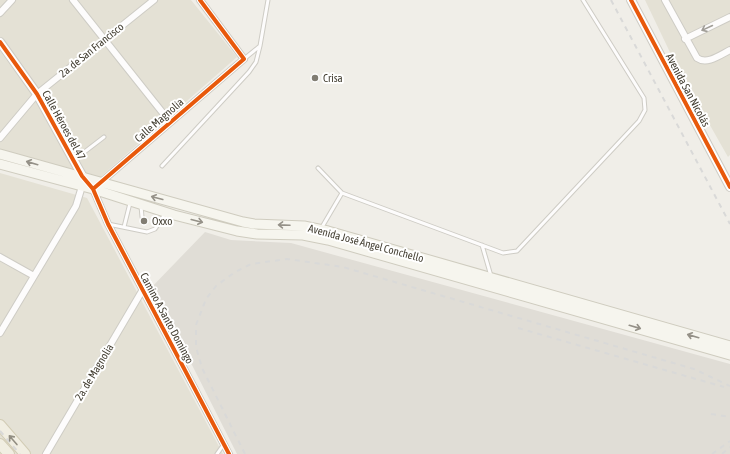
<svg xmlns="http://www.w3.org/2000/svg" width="730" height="454" font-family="'Asap Condensed',sans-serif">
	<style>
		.residential { fill: #e4e1d5 }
		.industrial { fill: #e0ddd6 }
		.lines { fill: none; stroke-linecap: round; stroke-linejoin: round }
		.service-casing { stroke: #ceccc5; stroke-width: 5 }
		.minor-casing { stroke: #ceccc5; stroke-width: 8 }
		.tertiary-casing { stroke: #ceccc5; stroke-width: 10 }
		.secondary-casing { stroke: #cfccbf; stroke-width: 11 }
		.primary-casing { stroke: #d2ccb5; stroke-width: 12 }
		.service { stroke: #fdfcfc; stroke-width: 3 }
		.minor { stroke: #fdfcfc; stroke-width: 6 }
		.tertiary { stroke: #fdfcfc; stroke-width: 8 }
		.secondary { stroke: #f6f5ee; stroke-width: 9 }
		.primary { stroke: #f1eee2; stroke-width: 10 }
		.rail { stroke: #d9d9d8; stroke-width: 2; stroke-dasharray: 5 5; stroke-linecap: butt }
		.cycleway-casing { stroke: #fff; stroke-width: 6 }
		.cycleway { stroke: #e8590c; stroke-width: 4 }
		.oneway { stroke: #a19e98 }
		.oneway2 { stroke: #959188 }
		.oneway3 { stroke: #928e82 }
		.poi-dot { fill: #817d73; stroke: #fff; stroke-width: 1.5 }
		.labels { text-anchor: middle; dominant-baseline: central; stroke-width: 4; stroke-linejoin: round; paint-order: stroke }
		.street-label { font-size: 11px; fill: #454034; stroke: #fff }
		.poi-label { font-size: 11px; fill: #454034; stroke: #fff; text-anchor: start }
	</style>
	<rect width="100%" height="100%" fill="#f0eee8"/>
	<!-- residential -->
	<path class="residential" d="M0,0H191L237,57L98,179L0,150Z
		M645,0H730V155L728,157L677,67Z
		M0,173L87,198L223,454H0Z"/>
	<!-- industrial -->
	<path class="industrial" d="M205,232L231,240L291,243L730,364V454H237L192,365L148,291Z"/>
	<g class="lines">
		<!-- service casing -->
		<g class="service-casing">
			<path id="service" d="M244,59L260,46L268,0
				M74,160L104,137
				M162,166L249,72L256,62L260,46
				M318,168L342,193L503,253L517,251L639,121L645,110L644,98L583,0
				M141,206L142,217
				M108,224L147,232L155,229L165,214
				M124,227L130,203
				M322,227L342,193
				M482,245L491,276
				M217,454L224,444"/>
		</g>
		<!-- minor casing -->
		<g class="minor-casing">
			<path id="minor" d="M73,0L170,122
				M200,0L244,59L93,189L108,224L229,454
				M665,0L697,58C707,65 720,55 730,50
				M0,13L12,0
				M685,39L730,17
				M0,138L37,94L154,0
				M0,257L34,276
				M0,333L76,206L83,183
				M46,454L142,291"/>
		</g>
		<!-- tertiary casing -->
		<g class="tertiary-casing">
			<path id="tertiary" d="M631,0L730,187
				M0,42L37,94L84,179"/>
		</g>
		<!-- secondary casing -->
		<g class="secondary-casing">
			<path id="secondary" d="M0,154L243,222L254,224L304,226L328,231L730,346
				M0,164L93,189L174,215L237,231L257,234L303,235L328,240L730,355"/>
		</g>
		<!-- primary casing -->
		<g class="primary-casing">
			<path id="primary" d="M0,425L25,454
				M0,444L9,454"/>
		</g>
		<!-- service -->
		<use href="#service" class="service"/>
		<!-- minor -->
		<use href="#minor" class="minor"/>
		<!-- tertiary -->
		<use href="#tertiary" class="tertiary"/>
		<!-- secondary -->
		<use href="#secondary" class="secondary"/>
		<!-- primary -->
		<use href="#primary" class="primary"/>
		<!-- rail -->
		<path class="rail" d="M611,0L730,224
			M518,328L724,387
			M711,414L730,417
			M0,431L20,454
			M245,454L202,368L196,347V325L206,299L216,286L235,272L251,264L287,259L343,267L694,369L730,386
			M712,454L730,441
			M722,454L730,447"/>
		<!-- cycleway casing -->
		<g class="cycleway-casing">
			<path id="cycleway" d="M631,0L730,187
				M0,42L37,94L82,176L93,189L108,224L229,454
				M93,189L244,59L200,0"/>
		</g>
		<!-- cycleway -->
		<use href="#cycleway" class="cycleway"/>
	</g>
	<!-- one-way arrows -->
	<defs><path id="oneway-shaft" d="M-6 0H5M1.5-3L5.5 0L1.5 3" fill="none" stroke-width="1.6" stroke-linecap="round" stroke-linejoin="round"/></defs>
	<use class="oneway" href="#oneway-shaft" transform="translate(707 28) rotate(155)"/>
	<g class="oneway2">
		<use href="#oneway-shaft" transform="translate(32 163) rotate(-164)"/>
		<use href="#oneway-shaft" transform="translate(157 198) rotate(-165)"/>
		<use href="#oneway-shaft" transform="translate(197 221) rotate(14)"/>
		<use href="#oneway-shaft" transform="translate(284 225) rotate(-178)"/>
		<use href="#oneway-shaft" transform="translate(635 327) rotate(16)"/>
		<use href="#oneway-shaft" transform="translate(693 336) rotate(-164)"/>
	</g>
	<use class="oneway3" href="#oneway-shaft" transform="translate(13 440) rotate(-131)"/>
	<!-- markers -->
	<g class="poi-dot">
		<circle cx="315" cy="78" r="4"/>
		<circle cx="144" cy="221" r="4"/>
	</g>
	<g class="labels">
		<!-- street labels -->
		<g class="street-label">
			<text transform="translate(91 50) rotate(-39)">2a. de San Francisco</text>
			<text transform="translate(688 90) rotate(62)">Avenida San Nicolás</text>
			<text transform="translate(159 120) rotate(-41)">Calle Magnolia</text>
			<text transform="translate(64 125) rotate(61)">Calle Héroes del 47</text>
			<text transform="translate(366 243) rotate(15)">Avenida José Ángel Conchello</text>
			<text transform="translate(167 318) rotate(62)">Camino A Santo Domingo</text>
			<text transform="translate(94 372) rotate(-59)">2a. de Magnolia</text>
		</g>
		<!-- poi labels -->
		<g class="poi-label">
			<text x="323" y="78">Crisa</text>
			<text x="152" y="221">Oxxo</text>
		</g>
	</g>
</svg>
